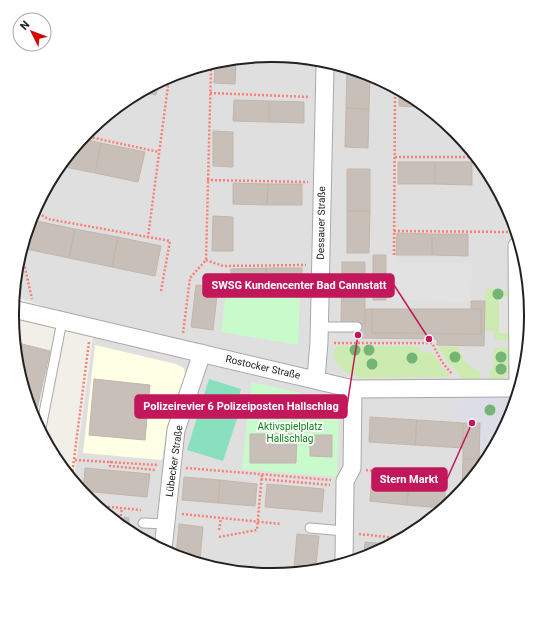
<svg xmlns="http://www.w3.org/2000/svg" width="543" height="630" font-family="Roboto,sans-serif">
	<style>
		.residential { fill: #e0dfdf }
		.education { fill: #ffffe5 }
		.grass { fill: #cdebb0 }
		.park { fill: #c8facc }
		.pitch { fill: #88e0be }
		.parking { fill: #e2e2e2 }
		.plaza { fill: #dddde8 }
		.building { fill: #c7bfb8; stroke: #c4b6ab }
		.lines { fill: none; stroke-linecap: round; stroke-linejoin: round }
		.service-casing { stroke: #a9a9a9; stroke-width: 11 }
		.minor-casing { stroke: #a9a9a9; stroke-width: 19 }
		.path { stroke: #fa8072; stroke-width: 2.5; stroke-dasharray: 2 2; stroke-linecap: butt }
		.service { stroke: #fff; stroke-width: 9 }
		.minor { stroke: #fff; stroke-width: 17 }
		.tree { fill: #74b475 }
		.labels { text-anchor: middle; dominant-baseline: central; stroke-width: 3.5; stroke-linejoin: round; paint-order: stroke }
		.street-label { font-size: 10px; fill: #222; stroke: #fff }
		.park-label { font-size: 10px; fill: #0c8416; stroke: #fff }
		.rim { fill: none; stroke: #222; stroke-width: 2 }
		.leader { fill: none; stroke: #c2185b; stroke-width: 1.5 }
		.callout-dot { fill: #c2185b; stroke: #fff; stroke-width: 1.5 }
		.callout { fill: #c2185b; stroke: #c2185b; stroke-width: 1.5 }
		.callout-label { font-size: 11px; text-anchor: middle; font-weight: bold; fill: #fff }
	</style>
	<rect width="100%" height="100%" fill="#f2efe9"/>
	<!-- residential -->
	<path class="residential" d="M272,56L371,75L455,132L511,216L531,315L511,415L455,499L371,555L271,574L172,555L88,498L74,478L95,323L16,297L32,215L88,131L172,75Z"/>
	<!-- education -->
	<path class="education" d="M95,345L176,364L184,368L185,375L167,426L162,460L83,453Z"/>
	<!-- grass -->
	<path class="grass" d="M485,289H502L509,295V297L499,296V333H509L508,341L497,340L494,338V331H485Z
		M336,346H414L422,351L434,354L440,365L449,374V377L361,378L344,372L336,363L333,353Z
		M438,346L459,347C462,360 469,367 481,372L479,379H463L445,359Z
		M497,347L509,348V372L502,379H491L489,377V370H493L494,349Z"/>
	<!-- park -->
	<path class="park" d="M226,294L300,296L298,345L221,332Z
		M251,382L320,397L331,401L339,411L337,477L242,469Z"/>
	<!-- pitch -->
	<path class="pitch" d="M209,379L241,389L236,406L241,407L223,461L187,450Z"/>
	<!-- parking -->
	<path class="parking" d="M386,255H396L397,263H472L471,301L386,300Z
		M499,296L509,297V333H499Z"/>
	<!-- plaza -->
	<path class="plaza" d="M516,391L511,415L481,459H479L480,423L454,422L458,394Z"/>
	<!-- building -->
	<path class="building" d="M236,63L235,84L214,83L215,67Z
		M347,71L370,75L369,109L346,108Z
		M158,85L156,95L146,93Z
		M399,94L418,107L399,106Z
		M234,100L269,101V122L233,121Z
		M269,101L304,102V123L269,122Z
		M346,108L369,109L368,148L345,147Z
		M213,131L233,132V167L213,166Z
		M83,139L101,143L95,173L65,167Z
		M101,143L145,152L138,182L95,173Z
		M398,162H435V184H398Z
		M435,162H472V185L435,184Z
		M347,169H370V211H347Z
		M233,183L268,184L267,205L233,204Z
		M268,184H302V205H267Z
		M347,211H370L369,253H347Z
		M213,216L233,217V251H212Z
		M32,220L75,229L69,258L26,249Z
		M75,229L118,237L112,267L69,258Z
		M397,233L432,234V255H396Z
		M432,234H468V256L432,255Z
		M118,237L161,246L155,276L112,267Z
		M373,255H386V300H373Z
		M342,262H365V323H341Z
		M266,268H302V289L267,290Z
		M266,268L267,290H231V269Z
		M196,285L218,287L213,330L191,327Z
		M471,301H485L484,346L437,345V339L359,338L357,323H365V309H372V333L481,334V309H471Z
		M372,309H481V334L372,333Z
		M18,343L50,351L35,418L32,414Z
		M94,379L150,385L145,440L89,435Z
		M370,417L417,420L415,445L369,442Z
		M417,420L463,423V448L415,445Z
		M463,423H480L479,459H463Z
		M250,434H297L296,463H250Z
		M310,435H332V457L310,456Z
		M463,459H481L462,487Z
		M85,468L150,474L147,497L83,491Z
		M184,477L220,480L218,503L182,500Z
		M372,477L409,480L407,505L370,501Z
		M220,480L257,484L255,506L218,503Z
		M409,480L446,484L444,506L441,508L407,505Z
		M267,484L324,489L322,512L265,507Z
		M124,517L129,518V526L124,522Z
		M179,524L203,527L200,560L176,556Z
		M297,534L319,536L316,566L305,568L294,567Z
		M365,542L387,544L371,555L364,556Z"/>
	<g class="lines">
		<!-- service casing -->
		<g class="service-casing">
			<path id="service" d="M319,327H357
				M41,428L62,321
				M143,523L166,524
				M310,528L344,531"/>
		</g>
		<!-- minor casing -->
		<g class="minor-casing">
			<path id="minor" d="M517,246L518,380
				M13,309L353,389L517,388
				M316,379L319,342L325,66
				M163,549L176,430L202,353
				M344,560L345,487V481L352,468L353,389"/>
		</g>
		<!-- path -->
		<path class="path" d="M210,93L310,97
			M85,136L159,152
			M395,157H472
			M207,180L308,182
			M35,211L48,219L148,237
			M394,231L508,232
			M394,255L395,92
			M23,259L32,299
			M206,260L223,266L306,265
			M161,291L170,241L148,237L169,78
			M183,333L190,278L206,260L211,68
			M334,343H432L442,362L452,374
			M75,460L157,465
			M111,461L110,466L156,470
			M186,468L331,480
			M366,470L433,477
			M72,475L89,342
			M261,479L330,485
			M100,506L141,510
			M182,514L281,524
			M120,520L122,509
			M219,530L221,518
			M359,534L396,538
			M219,537L257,530L262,474"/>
		<!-- service -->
		<use href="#service" class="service"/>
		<!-- minor -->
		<use href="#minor" class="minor"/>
	</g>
	<!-- trees -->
	<g class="tree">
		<circle cx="498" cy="294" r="5.5"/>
		<circle cx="355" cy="350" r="5.5"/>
		<circle cx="369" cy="350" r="5.5"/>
		<circle cx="455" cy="357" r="5.5"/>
		<circle cx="501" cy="357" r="5.5"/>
		<circle cx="412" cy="358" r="5.5"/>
		<circle cx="372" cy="364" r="5.5"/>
		<circle cx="501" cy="369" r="5.5"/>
		<circle cx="490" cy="410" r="5.5"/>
	</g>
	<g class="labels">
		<!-- street labels -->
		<g class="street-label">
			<text transform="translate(321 223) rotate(-89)">Dessauer Straße</text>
			<text transform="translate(263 367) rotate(13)">Rostocker Straße</text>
			<text transform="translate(174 461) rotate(-82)">Lübecker Straße</text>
		</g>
		<!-- park labels -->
		<g class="park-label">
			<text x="290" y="426">Aktivspielplatz<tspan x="290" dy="12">Hallschlag</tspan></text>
		</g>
	</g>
	<!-- crop -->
	<path d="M0 0H543V630H0ZM271 62H272A252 252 0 0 1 524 314V316A252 252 0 0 1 272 568H271A252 252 0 0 1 19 316V314A252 252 0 0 1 271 62Z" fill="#fff" fill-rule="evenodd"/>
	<path class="rim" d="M271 62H272A252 252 0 0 1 524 314V316A252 252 0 0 1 272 568H271A252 252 0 0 1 19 316V314A252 252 0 0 1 271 62Z"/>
	<!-- callouts -->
	<path class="leader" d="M429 339L394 285M358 335L347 406M472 423L447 479"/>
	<g class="callout-dot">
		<circle cx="429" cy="339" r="4"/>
		<circle cx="358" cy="335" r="4"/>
		<circle cx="472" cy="423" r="4"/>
	</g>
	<g class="callout">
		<rect x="203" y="274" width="191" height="23" rx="4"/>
		<rect x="135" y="395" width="212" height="23" rx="4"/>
		<rect x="372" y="468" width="75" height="23" rx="4"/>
	</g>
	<g class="callout-label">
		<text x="299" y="289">SWSG Kundencenter Bad Cannstatt</text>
		<text x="241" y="410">Polizeirevier 6 Polizeiposten Hallschlag</text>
		<text x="409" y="483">Stern Markt</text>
	</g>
	<!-- north arrow -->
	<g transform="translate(32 32) rotate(312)"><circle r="19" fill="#ffffff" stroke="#a7a7a7"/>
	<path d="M0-3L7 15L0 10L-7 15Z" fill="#d40000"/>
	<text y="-6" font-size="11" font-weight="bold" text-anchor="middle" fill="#222222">N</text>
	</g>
</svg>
